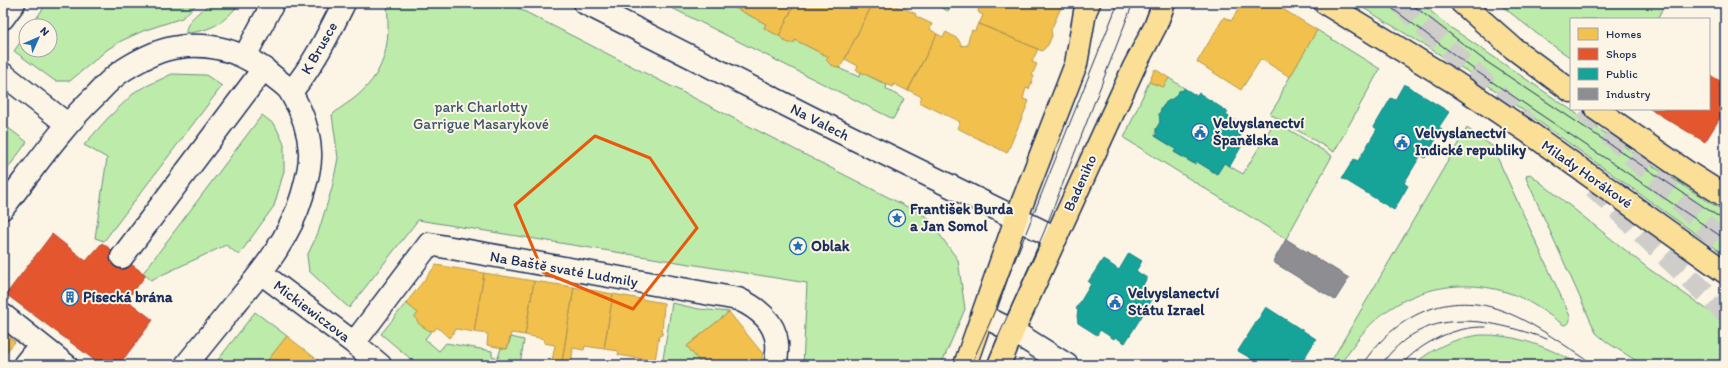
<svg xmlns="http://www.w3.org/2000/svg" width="1728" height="368" font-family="Itim,sans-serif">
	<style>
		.green { fill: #bdeba9; stroke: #6c8d84 }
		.homes { fill: #f2c14e; stroke: #b29553 }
		.shops { fill: #e4572e; stroke: #a84b3c }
		.public { fill: #17a398; stroke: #188087 }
		.industry { fill: #8d8d92; stroke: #6b7182 }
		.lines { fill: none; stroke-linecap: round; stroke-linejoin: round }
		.highway-tunnel { stroke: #cfcdca; stroke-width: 22; stroke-dasharray: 22 11; stroke-linecap: butt }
		.minor-casing { stroke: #1b2f5e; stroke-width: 25 }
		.major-casing { stroke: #1b2f5e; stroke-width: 25 }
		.minor { stroke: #fcf5e5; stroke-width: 22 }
		.major { stroke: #fbdf96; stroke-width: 22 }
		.tram { stroke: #1b2f5e; stroke-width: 1 }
		.marked { fill: none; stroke: #e8590c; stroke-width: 3; stroke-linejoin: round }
		.labels { text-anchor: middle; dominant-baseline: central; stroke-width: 4; stroke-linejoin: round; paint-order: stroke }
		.street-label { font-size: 15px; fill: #1b2f5e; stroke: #fcf5e5 }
		.park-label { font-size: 15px; fill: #3b556d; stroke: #fcf5e5 }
		.poi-label { font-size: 15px; font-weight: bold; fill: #1b2f5e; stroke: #fcf5e5; text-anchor: start }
	</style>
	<rect width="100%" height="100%" fill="#fcf5e5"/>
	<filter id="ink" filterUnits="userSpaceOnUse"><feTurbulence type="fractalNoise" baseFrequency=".025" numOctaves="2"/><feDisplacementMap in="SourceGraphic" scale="8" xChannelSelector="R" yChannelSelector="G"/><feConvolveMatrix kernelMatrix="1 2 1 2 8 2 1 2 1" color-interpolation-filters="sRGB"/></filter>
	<g filter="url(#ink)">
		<!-- green -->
		<path class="green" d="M47,3H198L182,18L143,31L121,41L108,49L70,81H55L14,51L26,34V50H50V26H31Z
			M210,3H240C224,23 211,31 186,33C186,19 201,12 210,3Z
			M387,3H508L927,217L958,260L965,309L941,365H803L807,283L418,220L349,308L309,271L307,256L318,233L332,188L338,158L332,115C340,107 349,103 357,96C388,69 390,41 387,3Z
			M662,3H715L719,5L720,3H726L766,24L764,28L781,37L784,41L794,43L795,40L829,57L827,60C834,68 849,72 859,77L861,72L887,85L886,89L904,99L893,119Z
			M932,3H952L948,11Z
			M1355,3H1421L1447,25L1656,168L1725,212V245L1721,252L1475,76Z
			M1498,3H1666L1657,19H1571V58L1545,40Z
			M1317,30L1380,69L1334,152L1270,114L1279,100L1284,87Z
			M172,74L206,75L222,86L104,241L95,238L107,158L84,145L107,119L136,91Z
			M1169,78L1184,88V90L1179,91L1174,98L1166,102L1161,110L1160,122L1156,129L1155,136L1176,149L1174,152L1194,164L1196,161L1217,174L1224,163L1243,174L1275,121L1332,156L1286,239L1124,138L1149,82L1163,87Z
			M262,115L275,125L284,144V171L274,206L239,255L226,245L151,280L143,273Z
			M3,124L27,142L3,175Z
			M1467,128L1492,146L1570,316V320L1568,324L1564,325C1546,313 1527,298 1506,292C1451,275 1392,294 1358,339C1352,347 1345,356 1341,365H1329Z
			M1530,174L1649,269L1725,322V365H1643L1608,343L1596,333L1526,178L1527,175Z
			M406,303L418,313L415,317C419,323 424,329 432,330L425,339L439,351L446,343L492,351V356L498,358L501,348L507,349L511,337L524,340L520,365H418L381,334Z
			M672,303L699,309L729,312L687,346L702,365H662Z
			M255,312L287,336L264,365H214Z
			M1480,335C1517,334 1549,348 1581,365H1413C1435,347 1452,339 1480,335Z"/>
		<!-- homes -->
		<path class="homes" d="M726,3H795L779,36L764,28L766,24Z
			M795,3H873L840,68L831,65L826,60L829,57L795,40L794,43H788L779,36Z
			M873,3H890L901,8L902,7L916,14L915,16L932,24L930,29L937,34L908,91L894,84L893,87L856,70L858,66L845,59Z
			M982,3H1063L1051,30L1052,36L1048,45L1042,51L979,24L983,15L979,13L978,10Z
			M1238,3H1273L1317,30L1290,77L1261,59L1241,90L1197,62L1224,17L1231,21L1241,5Z
			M978,23L1038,49L1032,62L1037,64L1032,75L1034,76L1029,89L1026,88L1023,99L1029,101L1007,153L957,128L960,122L919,102L922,97L908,90L937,34L943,37L946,32L958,39L962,46L968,45V40L972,30L975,31Z
			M1155,69L1169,78L1163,87L1149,82Z
			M436,265L484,273L474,332L456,329L449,338L437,327L434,331L428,330L419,324L415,317L418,313L406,303Z
			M484,273L534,281L525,335L511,333L507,349L487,345L488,334L474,332Z
			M534,281L574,287L562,362L552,361L555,345L544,343V339L525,335Z
			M574,287L613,294L604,349L585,346L584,350L573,348L571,365L562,362Z
			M613,294L664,303L662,335L659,336L655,361L618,355L619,351L604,349Z
			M729,312L763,354L762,360L759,365H702L687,346Z
			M3,332L15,342L3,356Z
			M287,336L324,365H264Z"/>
		<!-- shops -->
		<path class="shops" d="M1710,75L1725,84V110L1705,142L1650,109H1709Z
			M52,234L86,261L102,243L146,275L127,300L153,320L119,365H101L7,295V293Z"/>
		<!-- public -->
		<path class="public" d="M1404,84L1449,112L1439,127L1442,129L1425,158L1421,155L1404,183L1408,186L1394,210L1342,178L1354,159L1358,161L1377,129L1374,127L1391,98L1395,100Z
			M1184,88L1197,96L1199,93L1228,112L1226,115L1245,127L1239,139L1244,142L1230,166L1224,163L1217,174L1196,161L1195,164L1174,152L1176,149L1155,136L1157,134L1156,129L1160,122L1159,114L1163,106L1168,101L1174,98L1179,91L1184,90Z
			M1129,253L1142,261L1136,271L1147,278L1143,285L1147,287L1145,289L1155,295L1125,343L1115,337L1114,339L1100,330L1097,335L1078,323L1077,316L1078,310L1076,309L1091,284L1088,282L1103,259L1119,270Z
			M1266,307L1316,339L1300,365H1248L1252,359L1238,351Z"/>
		<!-- industry -->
		<path class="industry" d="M1286,239L1349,278L1335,300L1273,262Z"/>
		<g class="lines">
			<!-- highway-tunnel -->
			<path class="highway-tunnel" d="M1400,3L1528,125
				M1584,109L1725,245
				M1594,187L1725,312"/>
			<!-- minor casing -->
			<g class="minor-casing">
				<path id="minor" d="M585,3L812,118L1056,238
					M3,18L14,3
					M245,56L273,3
					M3,74L67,124
					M291,92C314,64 328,35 344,3
					M3,208C33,169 61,128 97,94C105,85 115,75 125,69C141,59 160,49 179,47C215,42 247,54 274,77C280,82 288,87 291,93C302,111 309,132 310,152C311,166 306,182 302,196C290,237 263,271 236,303C219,324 203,344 186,365
					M122,257L264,68
					M261,273L354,343L380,365
					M3,315L66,365
					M983,316L1013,331L1067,365
					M354,343L429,244L738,299C756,307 775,321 777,343C778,350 776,358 776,365
					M24,365L40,345"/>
			</g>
			<!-- major casing -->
			<g class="major-casing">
				<path id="major" d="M1325,3L1454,82L1527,131L1725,272
					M1462,3L1513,48L1571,91
					M1596,109L1687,172L1725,196
					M965,365L1016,219L1076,64L1085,12L1089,3
					M999,365L1013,331L1134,67L1155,27L1164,3"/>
			</g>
			<!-- minor -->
			<use href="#minor" class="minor"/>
			<!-- major -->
			<use href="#major" class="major"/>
			<!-- tram -->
			<path class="tram" d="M1385,3L1476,71L1725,239
				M1410,3L1484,60L1725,221
				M971,365L991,320L1118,3
				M986,365L1044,232L1133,3
				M1362,365C1394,316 1448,288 1506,312C1538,325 1566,347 1595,365
				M1381,365C1424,304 1486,318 1547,339
				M1401,365C1422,342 1455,326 1486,327"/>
		</g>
	</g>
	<!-- marked area -->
	<path class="marked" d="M595,136L650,158L697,228L633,309L543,272L515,205Z"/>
	<!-- icons -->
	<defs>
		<g id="civic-ring" transform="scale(0.9)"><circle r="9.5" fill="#fcf5e5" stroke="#1f6fb2" stroke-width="1.5"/><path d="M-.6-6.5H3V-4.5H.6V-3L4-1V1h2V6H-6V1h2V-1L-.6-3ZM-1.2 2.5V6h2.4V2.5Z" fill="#1f6fb2"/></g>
		<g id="sight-ring" transform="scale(0.9)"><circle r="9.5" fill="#fcf5e5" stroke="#1f6fb2" stroke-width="1.5"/><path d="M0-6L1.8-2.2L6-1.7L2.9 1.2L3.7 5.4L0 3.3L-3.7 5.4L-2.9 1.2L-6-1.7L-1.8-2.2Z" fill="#1f6fb2"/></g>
		<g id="building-ring" transform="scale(0.9)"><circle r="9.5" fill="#fcf5e5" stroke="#1f6fb2" stroke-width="1.5"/><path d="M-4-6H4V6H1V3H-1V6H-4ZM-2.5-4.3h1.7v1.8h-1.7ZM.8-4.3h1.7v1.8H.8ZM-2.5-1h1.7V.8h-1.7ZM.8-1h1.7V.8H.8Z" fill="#1f6fb2"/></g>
	</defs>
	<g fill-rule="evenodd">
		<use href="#civic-ring" x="1200" y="132"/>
		<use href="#civic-ring" x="1402" y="142"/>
		<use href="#sight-ring" x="897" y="218"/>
		<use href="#sight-ring" x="798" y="246"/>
		<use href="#building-ring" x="70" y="297"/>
		<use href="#civic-ring" x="1115" y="302"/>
	</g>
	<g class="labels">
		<!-- street labels -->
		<g class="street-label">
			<text transform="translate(319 48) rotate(-60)">K Brusce</text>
			<text transform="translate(820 122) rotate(27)">Na Valech</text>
			<text transform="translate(1587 174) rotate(35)">Milady Horákové</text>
			<text transform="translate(1080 183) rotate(-66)">Badeniho</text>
			<text transform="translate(564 269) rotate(10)">Na Baště svaté Ludmily</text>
			<text transform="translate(312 311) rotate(37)">Mickiewiczova</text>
		</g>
		<!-- park labels -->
		<g class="park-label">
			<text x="481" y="107">park Charlotty<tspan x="481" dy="17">Garrigue Masarykové</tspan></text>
		</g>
		<!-- poi labels -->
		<g class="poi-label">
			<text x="1213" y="123">Velvyslanectví<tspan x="1213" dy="17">Španělska</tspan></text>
			<text x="1415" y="133">Velvyslanectví<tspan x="1415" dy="17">Indické republiky</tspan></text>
			<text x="910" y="209">František Burda<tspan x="910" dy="17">a Jan Somol</tspan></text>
			<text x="811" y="246">Oblak</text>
			<text x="1128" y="293">Velvyslanectví<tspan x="1128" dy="17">Státu Izrael</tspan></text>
			<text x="83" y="297">Písecká brána</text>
		</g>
	</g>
	<!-- margin -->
	<rect width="1728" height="368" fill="none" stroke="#fcf5e5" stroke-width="16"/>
	<rect x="8" y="8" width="1712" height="352" fill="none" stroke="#1b2f5e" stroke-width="1.5" filter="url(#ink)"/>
	<!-- legend -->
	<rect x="1570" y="18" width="140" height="92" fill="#fcf5e5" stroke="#a2a6af"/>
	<rect x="1578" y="28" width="20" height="12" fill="#f2c14e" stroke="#a2a6af"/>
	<text x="1606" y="38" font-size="12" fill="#1b2f5e">Homes</text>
	<rect x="1578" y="48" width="20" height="12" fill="#e4572e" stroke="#a2a6af"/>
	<text x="1606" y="58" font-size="12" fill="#1b2f5e">Shops</text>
	<rect x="1578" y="68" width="20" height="12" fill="#17a398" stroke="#a2a6af"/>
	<text x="1606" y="78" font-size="12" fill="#1b2f5e">Public</text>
	<rect x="1578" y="88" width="20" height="12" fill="#8d8d92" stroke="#a2a6af"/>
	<text x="1606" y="98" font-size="12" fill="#1b2f5e">Industry</text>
	<!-- north arrow -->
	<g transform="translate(38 38) rotate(45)"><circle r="19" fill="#fcf5e5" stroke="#a2a6af"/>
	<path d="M0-3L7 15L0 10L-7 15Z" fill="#1f6fb2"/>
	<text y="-6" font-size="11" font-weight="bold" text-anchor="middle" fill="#1b2f5e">N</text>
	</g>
</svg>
